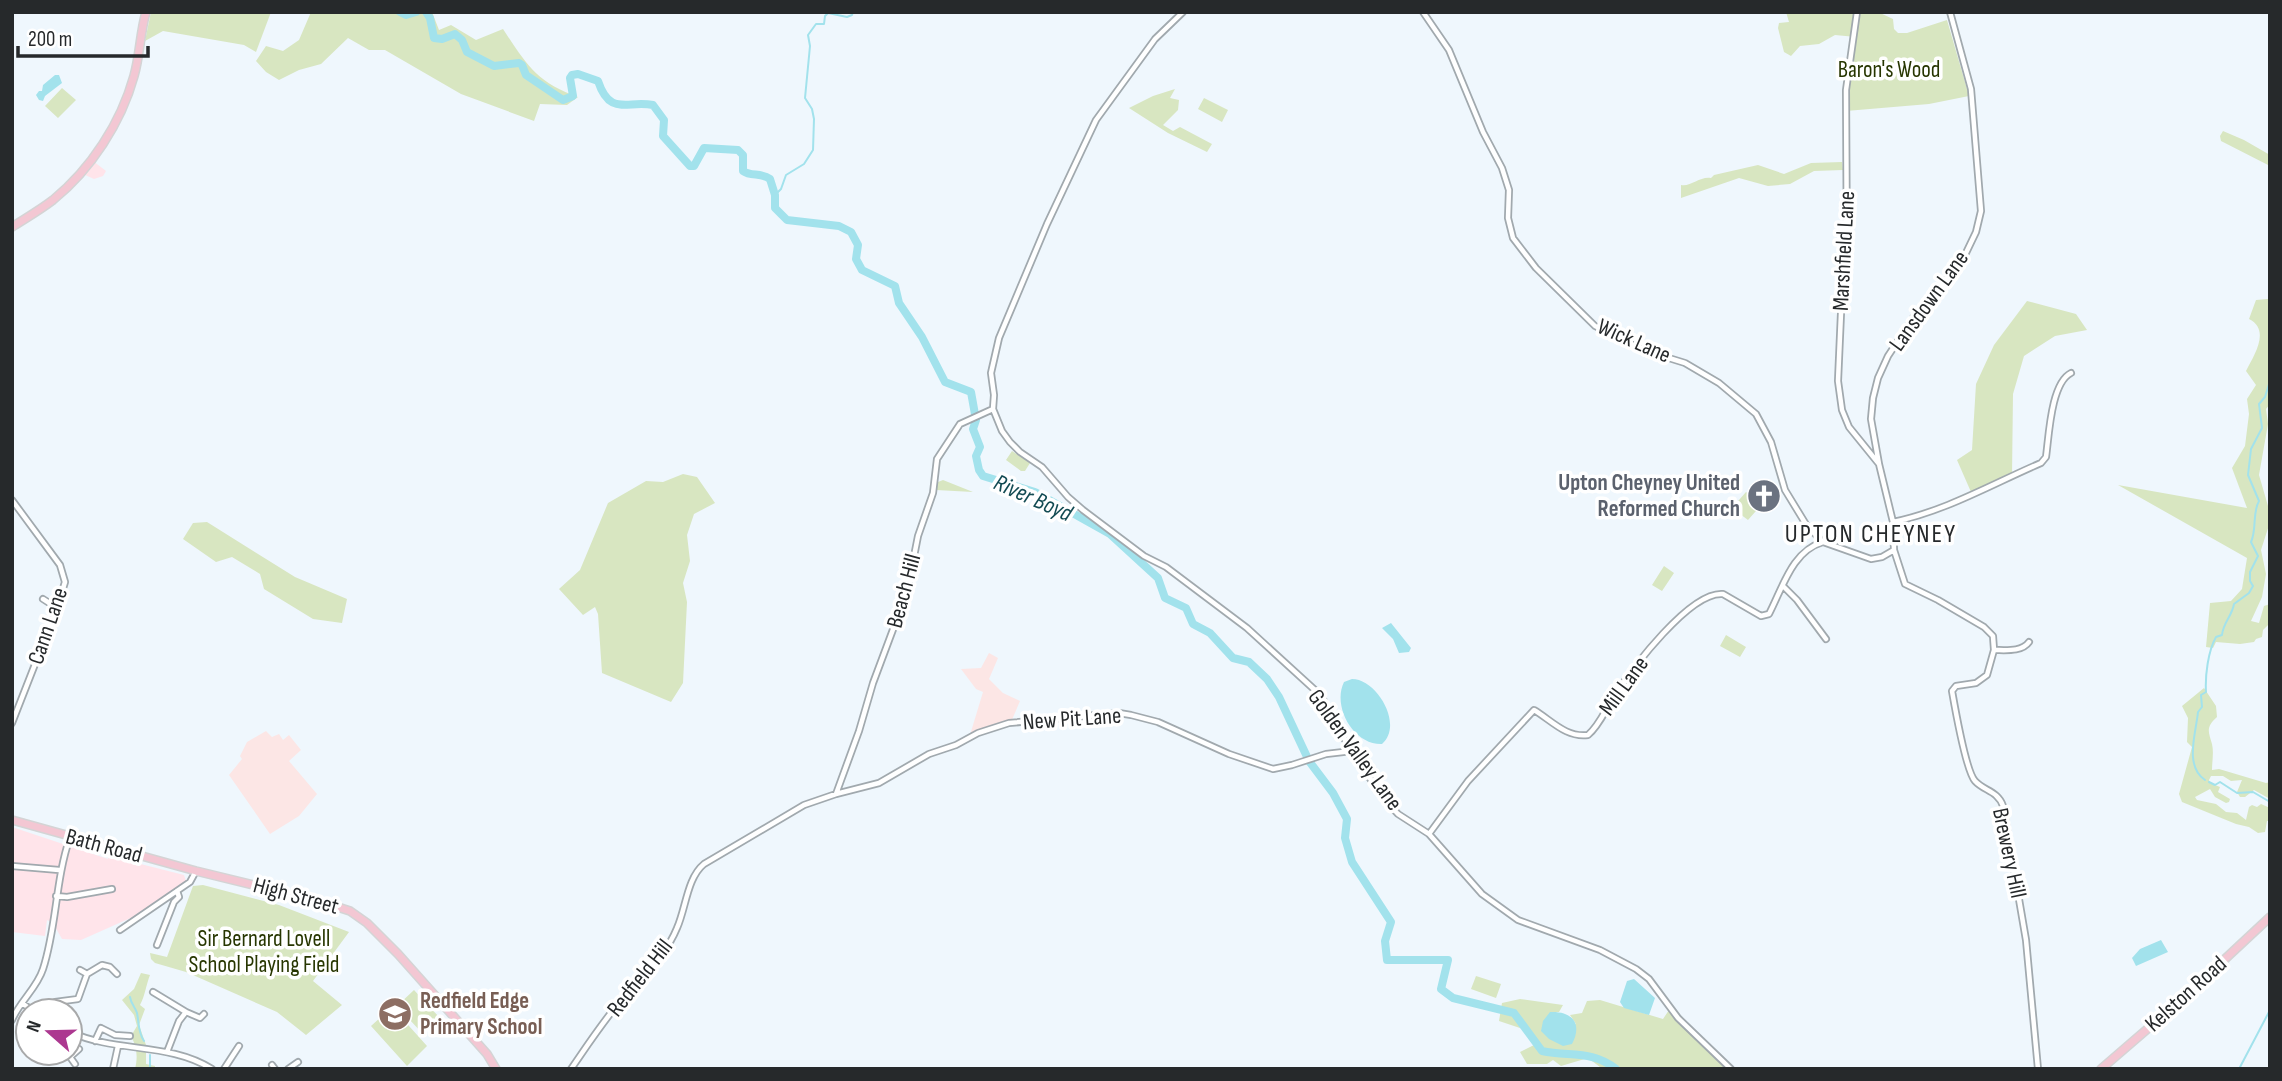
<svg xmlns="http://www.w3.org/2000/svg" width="2282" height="1081" font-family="'Sofia Sans Condensed',sans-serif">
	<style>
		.commercial { fill: #ffe4ea }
		.industrial { fill: #fce6e5 }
		.green { fill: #d8e6c1 }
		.water { fill: #a2e2ec }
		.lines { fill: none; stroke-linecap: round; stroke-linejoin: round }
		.stream { stroke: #a2e2ec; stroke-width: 2 }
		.river { stroke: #a2e2ec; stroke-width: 8 }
		.minor-casing { stroke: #a1a9ae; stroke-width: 8 }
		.primary-casing { stroke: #d4d4d5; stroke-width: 10 }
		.minor { stroke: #fff; stroke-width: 4.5 }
		.primary { stroke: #f3c7d3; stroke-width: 7 }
		.labels { text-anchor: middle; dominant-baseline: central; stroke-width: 7; stroke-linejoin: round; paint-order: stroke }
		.park-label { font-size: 23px; fill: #273601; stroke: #fff }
		.street-label { font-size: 23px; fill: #26292b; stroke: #fff }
		.worship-label { font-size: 23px; font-weight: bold; fill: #5b616d; stroke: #fff; text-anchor: end }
		.education-label { font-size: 23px; font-weight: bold; fill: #785e54; stroke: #fff; text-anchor: start }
		.water-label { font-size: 24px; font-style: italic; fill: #134b53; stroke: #fff }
		.quarter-label { font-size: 26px; letter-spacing: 2px; fill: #26292b; stroke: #fff }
	</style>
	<rect width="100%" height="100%" fill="#eff7fd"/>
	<!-- commercial -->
	<path class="commercial" d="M93,161L106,171L103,176L94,179L83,174Z
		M12,827L108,859L109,856L184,875L186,881L135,916L81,940L62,939L53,923L47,920L45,936L12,932Z"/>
	<!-- industrial -->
	<path class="industrial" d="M989,653L998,658L989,679L1003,693L1020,701L1011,722L970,735L983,692L976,689L961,669L981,668Z
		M266,731L272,737L279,734L283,740L289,735L301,750L289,761L317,794L299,816L270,834L229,775L242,759L240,756L247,742Z"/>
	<!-- green -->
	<path class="green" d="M151,12H271L256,52L244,45L163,31L145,41Z
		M311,12H432L439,30L451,25L476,40L503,29C526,64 537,83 578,97L567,105L540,104L534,121L461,94L385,50H369L348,38L321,64L299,70L279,80L266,72L256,61L266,46L283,51L299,40Z
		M1786,12H1878L1893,19L1894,29L1898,33H1907L1947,20L1969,96L1929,104L1846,111L1856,37L1835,35L1819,44L1800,46L1791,56L1784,52L1778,28L1779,23L1789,22Z
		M62,88L76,100L58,118L45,106Z
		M1175,89L1170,98L1179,100L1178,110L1163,125L1173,131L1180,127L1212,144L1207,152L1168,133L1129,108L1153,96Z
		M1204,98L1228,110L1222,122L1198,109Z
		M2223,131L2244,140L2270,155V166L2221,141L2220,136Z
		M1842,162L1843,170L1814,171L1790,184L1768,186L1739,178L1681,198V185C1691,187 1700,176 1711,178L1714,175L1758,165L1784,174L1811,163Z
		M2268,299L2270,404L2266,409L2268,424L2259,475L2268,506L2270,522L2261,550L2266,574L2262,597L2251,621L2259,623L2264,606L2270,604V623L2263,630L2262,637L2256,639L2254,642L2240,644L2216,642L2213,648L2206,647L2210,603L2231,601L2242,589L2247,558L2118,485L2247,508L2232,468L2245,446L2249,414L2247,399L2256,385L2246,371C2254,355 2271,330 2249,319L2256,300Z
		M2027,301L2076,314L2087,330L2055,336L2024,356L2013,394L2012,476L1971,492L1957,460L1972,450L1976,384L1994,345Z
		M1012,451L1030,463L1025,471H1021L1006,460Z
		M683,474L697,477L715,503L694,514L687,535L690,561L683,583L687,602L683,683L671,702L602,673L598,614L595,607L583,615L559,589L580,570L608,503L646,481L663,482Z
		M937,478L938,482L943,480L973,492L936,490L935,487Z
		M1746,492L1754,499L1763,503L1748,520L1732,508Z
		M207,522L295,577L347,599L342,623L313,619L264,589L260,574L232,557L216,562L183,539L193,523Z
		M1664,566L1674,573L1662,591L1652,585Z
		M1726,635L1746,647L1740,657L1720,646Z
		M2204,688L2216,706L2217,717C2206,727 2208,731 2212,744C2214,752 2212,762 2212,770L2219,769L2266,783L2270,782V799L2254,790L2245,797H2240L2237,792L2242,780L2231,781L2223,776H2211L2209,780L2210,783L2220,787L2218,792L2230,799L2229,802L2226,803L2215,797L2210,789L2195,797L2197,800L2216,804L2226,812L2237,813L2246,820L2249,807L2252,805L2257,807L2261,804L2270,808V821H2267L2265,832L2258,833L2249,827L2236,824L2182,802L2179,794L2192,747L2187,742L2188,718L2182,706Z
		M203,885L279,905L349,932L313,981L342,1005L306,1035L277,1012L186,972L155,963L151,959L150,953L167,957L193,886Z
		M141,973L150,975C146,985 145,996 140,1005L145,1009L139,1025L146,1045V1064L155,1066V1069H135C138,1057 137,1047 131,1036L137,1026L134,1015L122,1000L134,989Z
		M1476,976L1501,984L1496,998L1471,989Z
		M414,990L439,1017L422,1033L397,1006Z
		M1520,999L1563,1005L1559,1012H1550L1576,1024L1570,1015L1582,1013L1587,1001L1600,1000L1663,1019L1669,1010L1727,1069H1597L1600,1067L1588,1058L1561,1066L1553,1060L1547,1064H1527L1520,1052L1534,1045L1523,1029L1499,1021L1502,1003Z
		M392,1007L427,1046L407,1066L371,1026Z"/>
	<!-- water -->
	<path class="water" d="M55,75H59L62,83L45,96L43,101L39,100L36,95L39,91H42L43,85Z
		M1391,623L1411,648L1409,652L1399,653L1393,639L1382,628Z
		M1352,679C1377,679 1404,725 1382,744C1353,745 1332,706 1344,682Z
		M2161,940L2168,952L2136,966L2132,958L2140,949Z
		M1634,979L1655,998L1649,1015L1624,1008L1620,1002L1627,981Z
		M1550,1012C1572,1011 1583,1023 1572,1044L1563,1046L1549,1039L1541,1031L1543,1021Z"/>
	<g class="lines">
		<!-- stream -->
		<path class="stream" d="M775,195L781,189L786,175L804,164L813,150L814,119L812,109L805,98L810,46L808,35L816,24H824L825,16L828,13L847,17L852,15L853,12
			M2205,780C2184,766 2196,733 2198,712L2202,707L2201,695L2206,692C2205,676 2208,651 2216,637L2222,635C2223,623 2232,616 2234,604L2249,593L2253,586L2250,581V572L2258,556L2251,542C2257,529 2252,513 2259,501L2248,475L2251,449L2262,428L2259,404L2265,397L2270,381
			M2209,782L2215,785L2220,782L2237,793L2253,792L2270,802
			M130,997C131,1004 135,1007 137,1013C139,1023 138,1032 144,1041
			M150,1055V1069
			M2239,1069L2270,1010"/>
		<!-- river -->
		<path class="river" d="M400,12L406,15L416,12
			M426,12L430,18L434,38L442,39L455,34L462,40L467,52L494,66L519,63L522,65L526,75L563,100L573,96L570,78L572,75L578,74L598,81C610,117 627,100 653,105L664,120L663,136L690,166H694L704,148L738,150L743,155V171C751,177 761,172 770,179L775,195V208L787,220L839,226L851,232L858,245L856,259L862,270L895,286L899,303L922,337L945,382L971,392L976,420L973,429L980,447L976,456L979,470L983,476L1035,492L1110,534L1158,578L1165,598L1186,608L1193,624L1210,633L1233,658L1249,662L1267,679L1279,697L1309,761L1333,793L1347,819L1345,838L1352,862L1391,922L1385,941L1387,960H1448L1441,989L1453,998L1514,1013L1542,1051C1570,1057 1592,1050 1616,1069"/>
		<!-- minor casing -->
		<g class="minor-casing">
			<path id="minor" d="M1423,12L1449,50L1483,132L1502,168L1509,190L1508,218L1513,238L1536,268L1595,326L1643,350L1685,363L1719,383L1756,414L1771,442L1785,490L1807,526L1823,542L1871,559L1882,557L1894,550
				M1857,12L1846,90L1847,268L1841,313L1838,381L1842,410L1849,427L1879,464L1893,522L1894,550L1905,584L1938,600L1984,627L1993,636L1994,650L1987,675L1976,683L1956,686L1952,691C1955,708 1966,771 1975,781C1984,791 1998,791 2003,806L2026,940L2038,1069
				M993,409L1002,431L1010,442L1020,452L1042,467L1068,497L1083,510L1144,556L1166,567L1247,628L1316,691L1324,701L1338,729L1382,797L1398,814L1429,834L1482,894L1518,920L1600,950L1636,969L1649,979L1678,1018L1731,1069
				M993,409L994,395L991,373L999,338L1047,224L1096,120L1155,39L1183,12
				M1879,464L1871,419L1873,398L1878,378L1888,356L1917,312L1951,274L1965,255L1976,232L1981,211L1971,89L1950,12
				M12,500L60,565L65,582L57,608L12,723
				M1893,522C1946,511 1992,484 2041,463L2046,457C2049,435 2051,383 2071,373
				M1783,586L1797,600L1826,639
				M43,599L57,608
				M1994,650C2006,650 2022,652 2029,642
				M836,794L859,731L873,683L907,592L918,536L933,493L937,459L960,424L993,409
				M1429,834L1468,781L1534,710C1551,720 1566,738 1588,735C1600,725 1606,708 1615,695C1632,669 1690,591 1723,594L1761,616L1769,614C1783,587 1792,551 1823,542
				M12,866L59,870
				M56,896L67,897L112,889
				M120,930L190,882L196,871
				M157,945L174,902L179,897L177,891
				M80,970L87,974
				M153,992L186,1012
				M22,1003L33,1011
				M47,1011L55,1002L78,999L87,974L102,965L110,967L117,974
				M12,1020C20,1001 37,988 43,969C57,926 55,881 70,837
				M70,1032C116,1053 169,1042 212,1069
				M95,1041L101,1028L115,1035L130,1036
				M167,1052L179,1021L186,1012L200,1018L204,1014
				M57,1053L70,1057L79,1049
				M70,1057L75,1064
				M272,1065L275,1069
				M113,1069L118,1046
				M224,1069L239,1046
				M288,1069L298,1062
				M571,1069C589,1043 607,1015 629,991C647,970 666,955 677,928C686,908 687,878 704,864L804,805L836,794L879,783L929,754L956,745L978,733L1009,723L1119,713L1131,715L1158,722L1229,754L1273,769L1292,765L1326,754L1352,751"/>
		</g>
		<!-- primary casing -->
		<g class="primary-casing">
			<path id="primary" d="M12,227C26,218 40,210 53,200C91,169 121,123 134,76C140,55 140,33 146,12
				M12,820L196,871L319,901L350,911L367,923L398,954L487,1054L496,1069
				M2101,1069L2181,1000L2270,917"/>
		</g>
		<!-- minor -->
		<use href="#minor" class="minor"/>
		<!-- primary -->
		<use href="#primary" class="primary"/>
	</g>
	<!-- icons -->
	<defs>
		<g id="church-disc" transform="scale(1.75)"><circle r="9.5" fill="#6b7280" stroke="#fff"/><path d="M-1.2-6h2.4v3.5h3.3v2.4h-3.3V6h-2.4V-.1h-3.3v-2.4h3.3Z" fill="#fff"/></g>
		<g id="school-disc" transform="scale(1.75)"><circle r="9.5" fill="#8d6e63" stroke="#fff"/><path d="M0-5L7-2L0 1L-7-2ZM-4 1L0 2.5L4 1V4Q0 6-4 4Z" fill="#fff"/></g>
	</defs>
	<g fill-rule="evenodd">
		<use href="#church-disc" x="1764" y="496"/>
		<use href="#school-disc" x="395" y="1014"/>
	</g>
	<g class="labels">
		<!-- park labels -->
		<g class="park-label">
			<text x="1889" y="70">Baron's Wood</text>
			<text x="264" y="939">Sir Bernard Lovell<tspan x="264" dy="26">School Playing Field</tspan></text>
		</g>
		<!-- street labels -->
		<g class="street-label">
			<text transform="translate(1844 251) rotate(-87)">Marshfield Lane</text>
			<text transform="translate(1929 301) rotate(-54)">Lansdown Lane</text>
			<text transform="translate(1634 341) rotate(24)">Wick Lane</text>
			<text transform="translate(904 591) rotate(-75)">Beach Hill</text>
			<text transform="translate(48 626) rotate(-71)">Cann Lane</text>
			<text transform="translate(1624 686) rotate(-54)">Mill Lane</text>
			<text transform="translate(1072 719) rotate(-4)">New Pit Lane</text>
			<text transform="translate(1355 750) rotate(54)">Golden Valley Lane</text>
			<text transform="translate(104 846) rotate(15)">Bath Road</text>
			<text transform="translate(2009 853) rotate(78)">Brewery Hill</text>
			<text transform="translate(296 896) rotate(15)">High Street</text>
			<text transform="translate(640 978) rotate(-52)">Redfield Hill</text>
			<text transform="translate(2186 994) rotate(-42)">Kelston Road</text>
		</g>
		<!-- worship labels -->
		<g class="worship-label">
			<text x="1740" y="483">Upton Cheyney United<tspan x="1740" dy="26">Reformed Church</tspan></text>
		</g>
		<!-- education labels -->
		<g class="education-label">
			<text x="420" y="1001">Redfield Edge<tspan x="420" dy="26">Primary School</tspan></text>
		</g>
		<!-- water labels -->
		<g class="water-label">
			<text transform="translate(1033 498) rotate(24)">River Boyd</text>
		</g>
		<!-- quarter labels -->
		<g class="quarter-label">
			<text x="1871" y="534">UPTON CHEYNEY</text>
		</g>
	</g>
	<!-- border -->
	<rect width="2282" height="1081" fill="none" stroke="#26292b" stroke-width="28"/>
	<!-- north arrow -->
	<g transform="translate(49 1032) rotate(290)"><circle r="33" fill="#ffffff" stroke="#a8a9aa" stroke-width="2"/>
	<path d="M0-5L12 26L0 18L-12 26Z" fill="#ac3890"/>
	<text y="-10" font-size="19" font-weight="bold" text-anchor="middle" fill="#26292b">N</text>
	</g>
	<!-- scale -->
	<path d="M18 46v10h130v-10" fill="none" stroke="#26292b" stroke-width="3.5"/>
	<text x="28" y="46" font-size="21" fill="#26292b" stroke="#ffffff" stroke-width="5" paint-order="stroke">200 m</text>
</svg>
